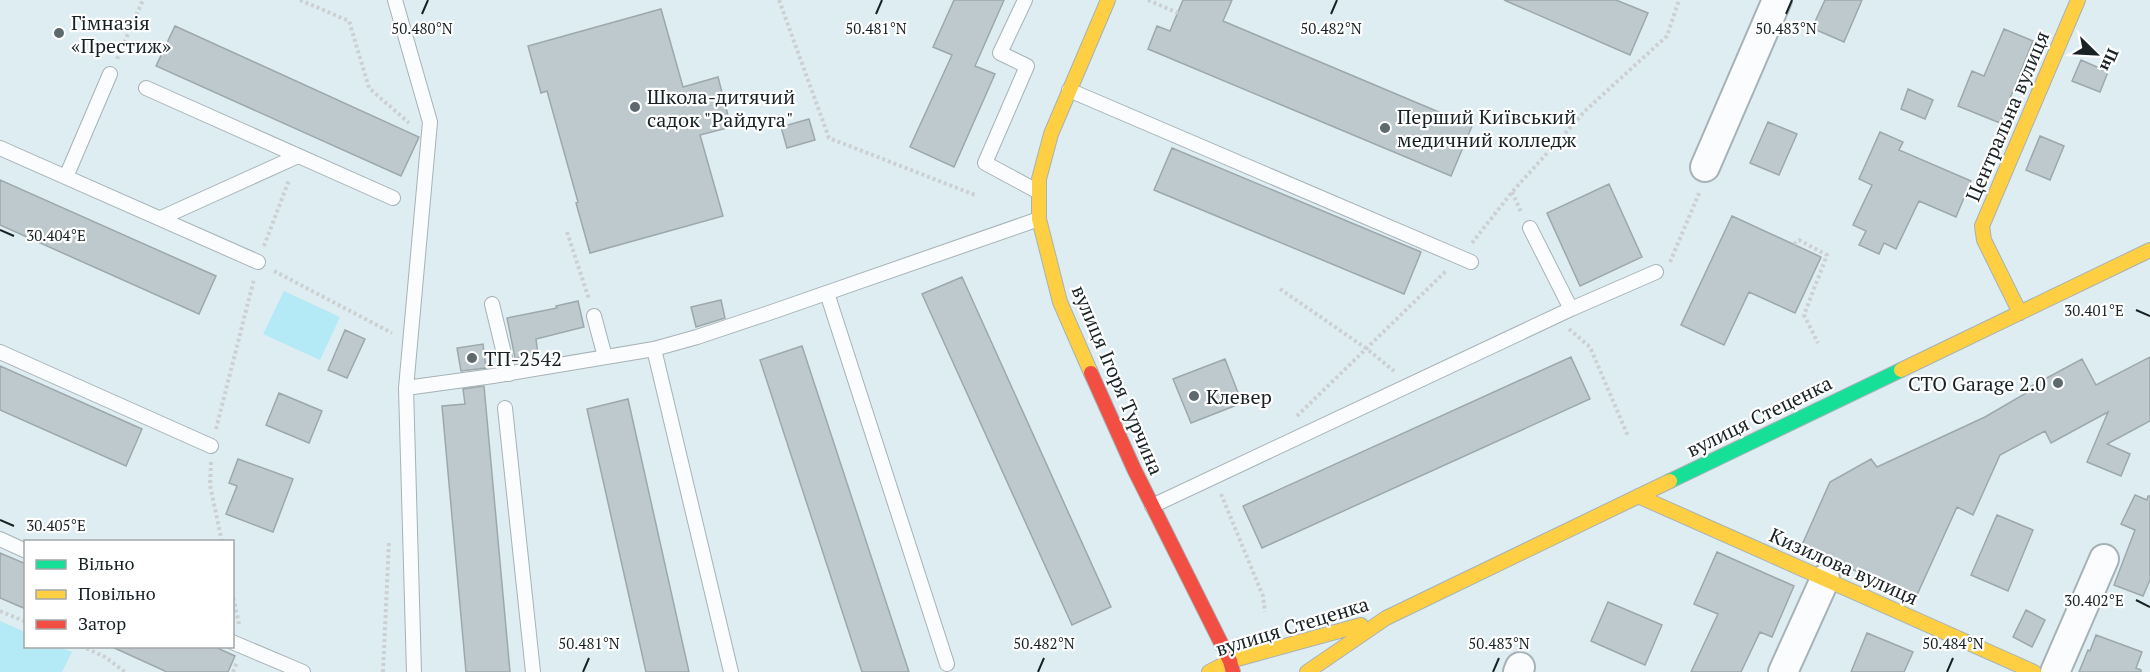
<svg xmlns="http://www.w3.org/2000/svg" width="2150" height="672" font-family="'PT Serif',serif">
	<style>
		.green { fill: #b4e9f6 }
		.building { fill: #bec9cd; stroke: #9ca8ac; stroke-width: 1.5 }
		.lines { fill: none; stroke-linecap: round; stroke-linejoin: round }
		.lane-casing { stroke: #a6b2b6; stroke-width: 16 }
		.street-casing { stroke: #a6b2b6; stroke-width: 32 }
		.fast-casing { stroke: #a6b2b6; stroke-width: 16 }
		.slow-casing { stroke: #a6b2b6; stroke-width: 16 }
		.jam-casing { stroke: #a6b2b6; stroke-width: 16 }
		.path { stroke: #ccd0d2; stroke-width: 4; stroke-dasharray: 3 3; stroke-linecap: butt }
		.lane { stroke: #fafcfd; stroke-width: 14 }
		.street { stroke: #fafcfd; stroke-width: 28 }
		.fast { stroke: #16e098; stroke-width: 14 }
		.slow { stroke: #ffcf43; stroke-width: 14 }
		.jam { stroke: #f24e42; stroke-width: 14 }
		.ticks { fill: none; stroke: #182225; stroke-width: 2 }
		.poi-dot { fill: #5d696d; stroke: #fff; stroke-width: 2 }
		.labels { text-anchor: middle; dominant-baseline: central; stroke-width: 4.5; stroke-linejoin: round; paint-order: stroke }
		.poi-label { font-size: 20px; fill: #182225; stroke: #fff; text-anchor: start }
		.street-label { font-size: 20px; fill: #182225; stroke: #fff }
		.ticks-label { font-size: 15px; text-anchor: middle; fill: #182225; stroke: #fff; stroke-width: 4.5; stroke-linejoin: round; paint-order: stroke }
	</style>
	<rect width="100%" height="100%" fill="#deedf2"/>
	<!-- green -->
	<path class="green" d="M284,291L340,317L320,360L263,334Z
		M0,621L25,632L26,646L59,647L72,652L62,672H0Z"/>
	<!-- building -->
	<path class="building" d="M954,0H1004L975,66L995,74L954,167L910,147L952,55L933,47Z
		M1183,0H1232L1223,21L1472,126L1451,176L1148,49L1157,26L1170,31Z
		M1504,0H1616L1648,13L1630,55Z
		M1825,0H1862L1844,42L1812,28Z
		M661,9L683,87L718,77L731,127L700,135L723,216L590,253L576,203L578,202L547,91L541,93L528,46Z
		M175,26L419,137L401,176L156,66Z
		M2004,29L2033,41L2000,123L1958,106L1972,71L1984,76Z
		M2081,60L2108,72L2100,92L2072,81Z
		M1908,89L1933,100L1925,119L1901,109Z
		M809,119L815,140L787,148L781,127Z
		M1768,122L1797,134L1779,175L1750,163Z
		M1880,132L1903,142L1899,150L1971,181L1956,217L1919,201L1896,249L1884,243L1879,254L1859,245L1866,231L1853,225L1872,185L1859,179Z
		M2040,136L2064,146L2050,180L2026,170Z
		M1172,148L1421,252L1404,294L1154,190Z
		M0,180L216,276L199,314L0,225Z
		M1609,184L1642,257L1580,286L1547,213Z
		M1732,216L1821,257L1795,313L1749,292L1724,345L1681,325Z
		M962,277L1111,607L1072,625L922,294Z
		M721,300L725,318L696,327L691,307Z
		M578,301L584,327L536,339L538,354L515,358L507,318L557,308L556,306Z
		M345,330L365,339L347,378L328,370Z
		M483,344L486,368L461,371L457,348Z
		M802,346L909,672H862L760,360Z
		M1571,357L1590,399L1262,548L1243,506Z
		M2150,357V421L2107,444L2130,454L2121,476L2087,462L2108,412L2051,443L2045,431L2000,455L1973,515L1957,507L1916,597L1801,547L1830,482L1871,459L1877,467L1985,417L2028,392L2026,389L2082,359L2096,385Z
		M1225,359L1242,403L1191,423L1173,379Z
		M0,366L142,429L126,466L0,410Z
		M484,386L510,672H466L442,406L465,404L463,389Z
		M279,393L322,411L309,443L266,425Z
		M628,399L689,672H646L587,409Z
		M238,459L293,479L273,532L226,514L237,486L229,483Z
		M2135,495L2147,500L2148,496H2150V580L2143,596L2114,585L2135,530L2121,524Z
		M1997,515L2033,530L2008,591L1971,575Z
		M1717,552L1794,586L1772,637L1760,632L1741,672H1691L1718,614L1694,604Z
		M0,553L26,564V609L0,598Z
		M1608,602L1662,625L1645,665L1591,641Z
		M2026,610L2045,620L2032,647L2013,637Z
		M1867,633L1913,652L1904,672H1851Z
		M2096,635L2142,652L2136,668L2141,670V672H2079L2088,650L2090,651Z
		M110,646H213L235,656L228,672H167Z"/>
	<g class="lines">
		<!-- lane casing -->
		<g class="lane-casing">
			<path id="lane" d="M395,0L430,122L406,388L414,672
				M1025,0L1000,53L1027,66L985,163L1037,191
				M146,88L393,198
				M1069,90L1471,262
				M0,148L258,262
				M66,177L110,74
				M161,218L298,156
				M1530,228L1571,309
				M827,293L947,664
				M492,304L509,374
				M594,316L605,357
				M654,349L731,672
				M0,352L211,446
				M406,388L493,376L654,349L697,337L766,314L1039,219
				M505,408L533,672
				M1152,506L1571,309L1656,272
				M0,539L26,551
				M232,642L303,672"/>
		</g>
		<!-- street casing -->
		<g class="street-casing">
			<path id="street" d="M1705,167L1777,0
				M1518,672L1520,667
				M1783,672L1825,579
				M2055,672L2104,559"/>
		</g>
		<!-- fast casing -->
		<g class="fast-casing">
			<path id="fast" d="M1670,481L1901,370"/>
		</g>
		<!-- slow casing -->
		<g class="slow-casing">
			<path id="slow" d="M2020,313L1984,240L1982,226L2078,0
				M1901,370L2150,250
				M1091,373L1060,302L1039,219V179L1051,134L1108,0
				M1638,496L2034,672
				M1209,672L1230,661L1361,625
				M1307,672L1386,618L1670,481"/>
		</g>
		<!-- jam casing -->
		<g class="jam-casing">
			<path id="jam" d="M1091,373L1134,469L1230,661L1233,672"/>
		</g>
		<!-- path -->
		<path class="path" d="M300,0L349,21L369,88L409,123
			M779,0L829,138L975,195
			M1148,0L1178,13
			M117,59L143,0
			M1512,192L1522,214
			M567,232L589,299
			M1472,243L1512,192L1587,109L1667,36L1679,0
			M1794,244L1799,240L1827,255L1804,315L1818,343
			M264,246L289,180
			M1670,262L1700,191
			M274,271L392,333
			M1280,289L1367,349L1394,371
			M1569,329L1590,347L1628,436
			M1297,416L1447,270
			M216,429L254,279
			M211,462L210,485L222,542
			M1221,494L1263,596L1265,612
			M232,592L239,624
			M0,611L26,622
			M81,646L105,657L125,672
			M233,672L237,662
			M383,672L389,541"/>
		<!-- lane -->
		<use href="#lane" class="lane"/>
		<!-- street -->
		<use href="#street" class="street"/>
		<!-- fast -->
		<use href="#fast" class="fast"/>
		<!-- slow -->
		<use href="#slow" class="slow"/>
		<!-- jam -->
		<use href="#jam" class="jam"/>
	</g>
	<!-- ticks -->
	<path class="ticks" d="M422,14L428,0M876,14L882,0M1331,14L1337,0M1786,14L1792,0M0,230L14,236M2136,310L2150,316M0,520L14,526M2136,600L2150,607M583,672L589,658M1038,672L1044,658M1493,672L1499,658M1947,672L1953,658"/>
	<!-- markers -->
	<g class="poi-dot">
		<circle cx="59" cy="33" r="6"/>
		<circle cx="635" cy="107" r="6"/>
		<circle cx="1385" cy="128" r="6"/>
		<circle cx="472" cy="358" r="6"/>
		<circle cx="2058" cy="383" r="6"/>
		<circle cx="1194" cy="396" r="6"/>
	</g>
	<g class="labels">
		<!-- poi labels -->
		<g class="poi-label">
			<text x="71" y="22">Гімназія<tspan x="71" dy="23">«Престиж»</tspan></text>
			<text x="647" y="96">Школа-дитячий<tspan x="647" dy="23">садок "Райдуга"</tspan></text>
			<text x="1397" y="116">Перший Київський<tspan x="1397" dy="23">медичний колледж</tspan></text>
			<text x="484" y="358">ТП-2542</text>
			<text x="2046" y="383" text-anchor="end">СТО Garage 2.0</text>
			<text x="1206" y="396">Клевер</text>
		</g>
		<!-- street labels -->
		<g class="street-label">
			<text transform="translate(2007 116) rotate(-67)">Центральна вулиця</text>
			<text transform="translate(1118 380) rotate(67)">вулиця Ігоря Турчина</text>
			<text transform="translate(1759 416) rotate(-26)">вулиця Стеценка</text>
			<text transform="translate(1844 566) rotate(24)">Кизилова вулиця</text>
			<text transform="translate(1292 626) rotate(-17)">вулиця Стеценка</text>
		</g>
	</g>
	<g class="ticks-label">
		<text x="422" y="34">50.480°N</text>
		<text x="876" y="34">50.481°N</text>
		<text x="1331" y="34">50.482°N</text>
		<text x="1786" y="34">50.483°N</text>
		<text x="56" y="241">30.404°E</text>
		<text x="2094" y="316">30.401°E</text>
		<text x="56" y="531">30.405°E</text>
		<text x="2094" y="606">30.402°E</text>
		<text x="589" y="649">50.481°N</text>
		<text x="1044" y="649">50.482°N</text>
		<text x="1499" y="649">50.483°N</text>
		<text x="1953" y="649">50.484°N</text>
	</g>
	<!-- legend -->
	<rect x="24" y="540" width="210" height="108" fill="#ffffff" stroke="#a3a7a8" stroke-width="1.5"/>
	<rect x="36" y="560" width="30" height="9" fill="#16e098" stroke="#a3a7a8" stroke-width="1.5"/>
	<text x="78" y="570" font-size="18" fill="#182225">Вільно</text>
	<rect x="36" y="590" width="30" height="9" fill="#ffcf43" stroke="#a3a7a8" stroke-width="1.5"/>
	<text x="78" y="600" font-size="18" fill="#182225">Повільно</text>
	<rect x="36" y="620" width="30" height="9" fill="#f24e42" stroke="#a3a7a8" stroke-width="1.5"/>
	<text x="78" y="630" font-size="18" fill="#182225">Затор</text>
	<!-- north arrow -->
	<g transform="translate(2096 54) rotate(114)" stroke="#ffffff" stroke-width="4.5" paint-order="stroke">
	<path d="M0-4.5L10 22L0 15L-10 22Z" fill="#182225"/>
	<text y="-9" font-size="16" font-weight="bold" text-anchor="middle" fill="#182225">Пн</text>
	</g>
</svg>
